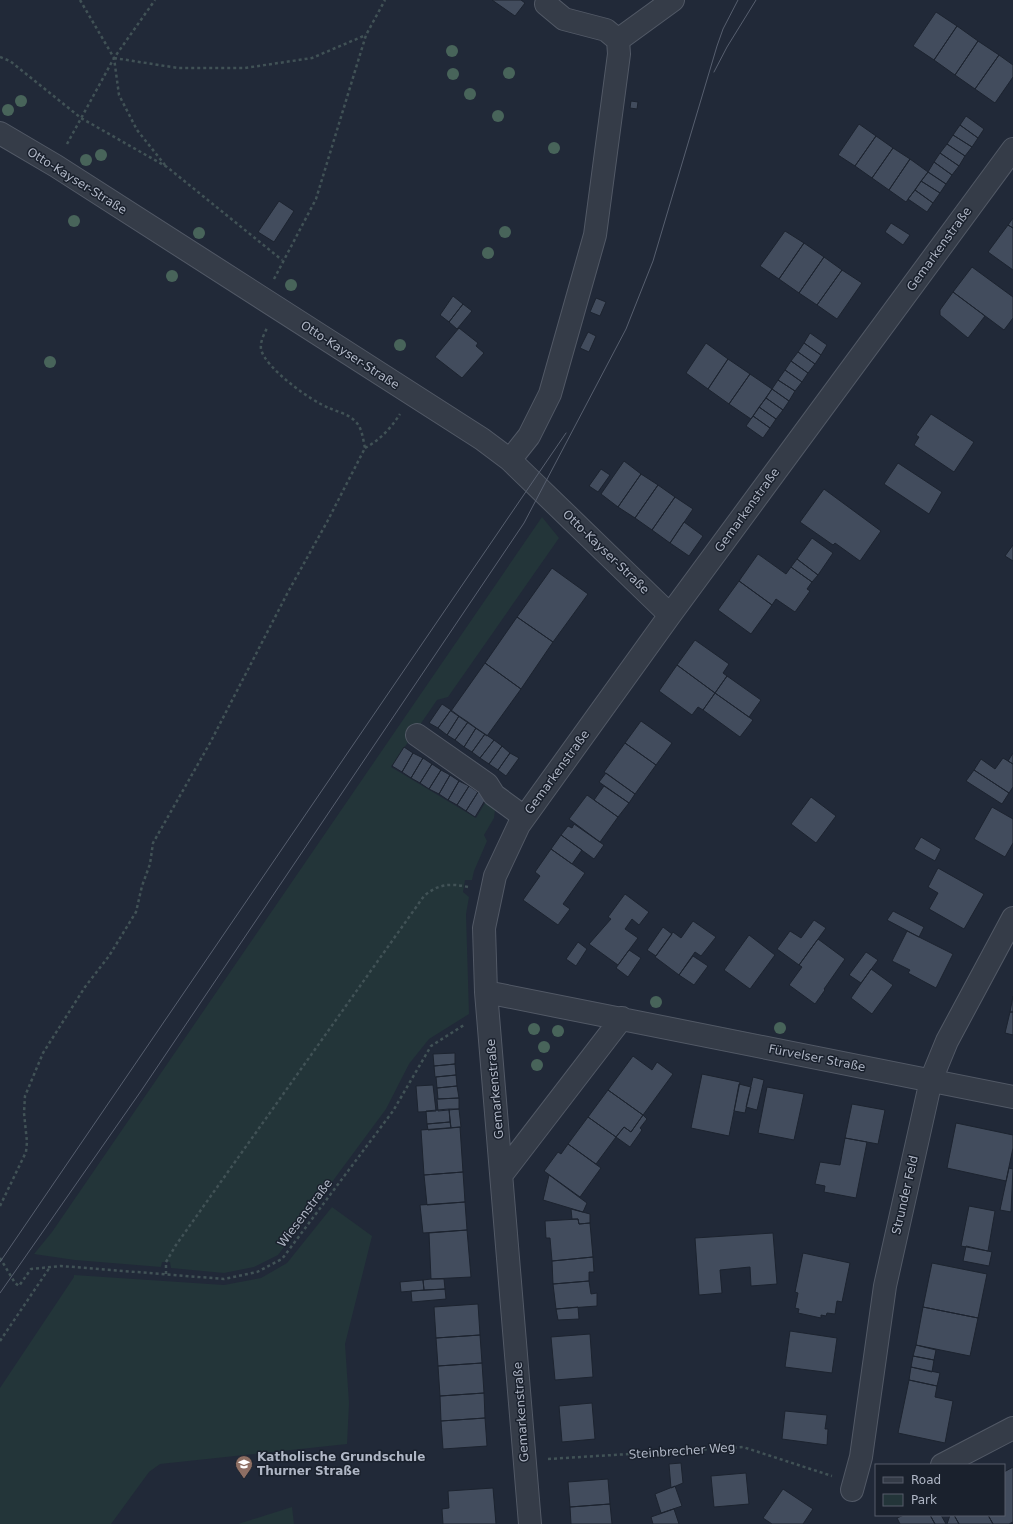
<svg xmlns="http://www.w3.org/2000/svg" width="1013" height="1524" font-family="'DejaVu Sans',sans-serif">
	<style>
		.green { fill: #233539 }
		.building { fill: #424c5d; stroke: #1c232f }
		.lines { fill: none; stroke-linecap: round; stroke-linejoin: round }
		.minor-casing { stroke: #525966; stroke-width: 24 }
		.path { stroke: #415256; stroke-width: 2.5; stroke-dasharray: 3 3; stroke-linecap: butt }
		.minor { stroke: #353c48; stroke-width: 22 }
		.tram { stroke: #575f6f; stroke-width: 1 }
		.tree { fill: #48645a }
		.labels { text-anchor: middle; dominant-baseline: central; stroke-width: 3; stroke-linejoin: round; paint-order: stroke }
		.street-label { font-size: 12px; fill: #afb6c5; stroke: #1a212d }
		.poi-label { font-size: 12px; font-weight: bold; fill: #afb6c5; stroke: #1a212d; text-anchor: start }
	</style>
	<rect width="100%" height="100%" fill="#212938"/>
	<!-- green -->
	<path class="green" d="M542,517L559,538L448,697L437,700L391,767L476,818L488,798L496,803L494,818L484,835L487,841L474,871L472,880H465L463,892L469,897L466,914L469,1014L429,1039L409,1064L386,1109L278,1255L254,1267L224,1273L171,1268L170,1262H162L161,1267L75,1260L34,1254L52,1232Z
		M332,1207L372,1236L345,1344L349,1403L347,1444L160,1464L149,1472L111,1524H0V1388L74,1277V1275L224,1285L261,1278L287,1263Z
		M292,1507L294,1524H238Z"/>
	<!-- building -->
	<path class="building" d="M492,0H521L525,3L515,16Z
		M936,12L957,26L934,60L913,46Z
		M957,26L978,41L955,75L934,60Z
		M978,41L999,55L975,89L955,75Z
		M999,55L1013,65V77L995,103L975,89Z
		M631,101L638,102L637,109L630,108Z
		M966,116L984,129L978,138L960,125Z
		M859,124L876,136L855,166L838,155Z
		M960,125L978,138L972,147L953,135Z
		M953,135L972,147L965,156L947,144Z
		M876,136L893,148L872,178L855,166Z
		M947,144L965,156L959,166L940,153Z
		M893,148L910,159L889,190L872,178Z
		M940,153L959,166L952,175L934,162Z
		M910,159L928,172L906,202L889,190Z
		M934,162L952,175L946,184L928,172Z
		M928,172L946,184L940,193L921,181Z
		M921,181L940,193L933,203L915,190Z
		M915,190L933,203L927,212L908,199Z
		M279,201L294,211L274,242L258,232Z
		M1013,218V228L1008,225Z
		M891,223L910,235L903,245L885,232Z
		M1008,225L1013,228V270L988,252Z
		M785,231L804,243L779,279L760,266Z
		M804,243L824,257L799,293L779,279Z
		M824,257L842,270L817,305L799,293Z
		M972,267L1013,297V318L1004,330L953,292Z
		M842,270L862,283L837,319L817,305Z
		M953,292L985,316L968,338L940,315V310Z
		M453,296L463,304L449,322L440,315Z
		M596,298L606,302L600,316L590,312Z
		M463,304L472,311L457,329L449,322Z
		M459,328L478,343L476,346L484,353L462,378L435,357Z
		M588,332L596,336L589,352L580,348Z
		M810,333L827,345L821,355L804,343Z
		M706,343L728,359L708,389L686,373Z
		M804,343L821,355L815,364L798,352Z
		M798,352L815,364L808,373L791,361Z
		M728,359L750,374L729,404L708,389Z
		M791,361L808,373L802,382L785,370Z
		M785,370L802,382L795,391L778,380Z
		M750,374L772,389L751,419L729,404Z
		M778,380L795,391L789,401L772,389Z
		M772,389L789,401L783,410L766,398Z
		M766,398L783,410L776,419L759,407Z
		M759,407L776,419L770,428L753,416Z
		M931,414L974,442L954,472L914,445L919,437L916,435Z
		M753,416L770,428L763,438L746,426Z
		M624,461L641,474L618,507L601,494Z
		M898,463L942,492L929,514L884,484Z
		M601,469L610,475L598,492L589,486Z
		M641,474L658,485L635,518L618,507Z
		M658,485L675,497L652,530L635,518Z
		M824,489L881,531L860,561L835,543L833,545L800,522Z
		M675,497L693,509L670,543L652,530Z
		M684,522L703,536L689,556L670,543Z
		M812,538L833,553L818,575L797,559Z
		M1013,545V561L1005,556Z
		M758,554L786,574L791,567L812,582L807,589L810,591L795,612L776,599L772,605L739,581Z
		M797,559L818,575L812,582L791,567Z
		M552,568L588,594L553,642L517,617Z
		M739,581L772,605L751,634L718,610Z
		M517,617L553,642L521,689L485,663Z
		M695,640L729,664L723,673L727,676L715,693L677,665Z
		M485,663L521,689L487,736L451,711Z
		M677,665L715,693L703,710L698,707L692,715L659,691Z
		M727,676L761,700L749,717L715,693Z
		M715,693L753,720L740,737L703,710Z
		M442,704L451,710L438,728L429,723Z
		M451,710L459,716L447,735L438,728Z
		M459,716L468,722L455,740L447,735Z
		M641,721L672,743L656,765L625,743Z
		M468,722L476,728L464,747L455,740Z
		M476,728L485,734L472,752L464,747Z
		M485,734L494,740L480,758L472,752Z
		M494,740L502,746L489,764L480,758Z
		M625,743L656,765L635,794L604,772Z
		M502,746L510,753L498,770L489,764Z
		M404,747L413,753L402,772L392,766Z
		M413,753L423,758L411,778L402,772Z
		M510,753L519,758L506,776L498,770Z
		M1013,753V764L1008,761Z
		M423,758L432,764L420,783L411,778Z
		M1003,758L1013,764V787L1009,793L974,770L981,759L995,769Z
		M432,764L441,770L429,789L420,783Z
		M441,770L450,775L439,794L429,789Z
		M974,770L1009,793L1002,804L966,781Z
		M606,773L635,794L629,803L599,782Z
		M450,775L459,781L448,800L439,794Z
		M459,781L469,786L457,805L448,800Z
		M469,786L478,792L466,811L457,805Z
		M604,786L629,803L618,817L594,800Z
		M478,792L487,797L475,817L466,811Z
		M587,795L618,817L600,842L569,819Z
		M811,797L836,816L816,843L791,824Z
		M992,807L1013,819V843L1005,857L974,839Z
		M574,824L604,845L594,859L561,835L568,826L572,828Z
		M561,835L582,850L572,864L551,849Z
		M921,837L941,849L935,861L914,849Z
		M551,849L585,873L563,904L570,909L558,925L523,900L540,876L535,872Z
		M938,868L984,894L964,929L929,909L938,893L928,887Z
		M625,894L649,912L639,925L632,919L625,929L638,938L618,965L589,944L611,919L608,917Z
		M893,911L924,927L919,937L887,920Z
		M814,920L826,928L799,965L777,949L790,931L801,938Z
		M693,921L716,937L701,956L695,952L679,975L655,957L673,932L681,938Z
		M663,927L672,934L656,956L647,950Z
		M907,931L953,954L936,988L908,973L910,970L892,961Z
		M749,935L775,955L750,989L724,970Z
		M818,939L845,959L824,989L825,990L815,1004L789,985L802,967L799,965Z
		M578,942L587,949L576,966L566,959Z
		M629,950L641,958L628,977L616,968Z
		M866,952L878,960L861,983L849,975Z
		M693,956L708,966L694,985L679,975Z
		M871,969L893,985L872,1014L851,998Z
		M1013,996V1012H1010Z
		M1010,1012H1013V1035L1005,1033Z
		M455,1053V1064L434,1066L433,1054Z
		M633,1056L652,1070L657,1062L673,1074L643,1115L608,1090Z
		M455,1064L456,1075L435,1077L434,1066Z
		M702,1074L740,1082L729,1136L691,1128Z
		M456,1075L457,1086L437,1088L436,1077Z
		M753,1077L764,1080L757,1110L746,1107Z
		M739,1084L751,1087L745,1113L734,1111Z
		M433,1085L436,1111L418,1112L416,1086Z
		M457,1086L459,1098L438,1099L437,1088Z
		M767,1087L804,1094L794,1140L758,1133Z
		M608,1090L643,1115L631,1132L624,1127L616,1137L588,1117Z
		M459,1098V1109L438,1111L437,1099Z
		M852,1104L885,1110L878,1144L845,1138Z
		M449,1109H459L461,1127L451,1128Z
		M449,1109L450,1122L427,1124L426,1111Z
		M643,1115L647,1119L640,1128L642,1130L630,1147L616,1137L624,1127L631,1132Z
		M588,1117L616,1137L596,1164L568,1144Z
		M450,1122L451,1128L428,1130L427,1124Z
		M956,1123L1013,1135V1148L1006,1181L947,1168Z
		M460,1127L463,1172L424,1175L421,1130Z
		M845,1138L867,1142L856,1198L824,1192L825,1186L815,1184L820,1162L840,1165Z
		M568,1144L601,1168L580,1197L544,1171L558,1152L561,1154Z
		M1009,1168L1013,1169L1011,1212L1000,1210Z
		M463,1172L465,1202L427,1205L424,1175Z
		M549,1175L587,1203L583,1212L543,1200Z
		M465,1202L467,1230L423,1233L420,1205Z
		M969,1206L995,1211L988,1251L961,1246Z
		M571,1209L590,1214V1223L579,1224L578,1219H572Z
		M578,1219L579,1224L590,1223L593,1257L552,1261L550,1238H546L545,1221Z
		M467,1230L471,1277L431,1279L429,1233Z
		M773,1233L777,1284L751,1286L750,1267L720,1270L722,1293L699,1295L695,1238Z
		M966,1246L992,1252L989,1266L963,1261Z
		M803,1253L850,1263L842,1302L837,1301L835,1314L827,1313L826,1316L821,1315V1318L798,1313L799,1309L795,1308L798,1293L795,1292Z
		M593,1257L594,1272H589V1281L553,1284L552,1261Z
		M932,1263L987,1274L978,1318L923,1307Z
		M431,1279H444L445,1289L424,1290L423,1280Z
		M423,1280L424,1290L401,1292L400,1282Z
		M589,1281L591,1294L597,1293V1306L556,1309L553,1284Z
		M445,1289L446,1299L412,1302L411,1291Z
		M478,1304L480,1335L436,1338L434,1307Z
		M578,1307L579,1319L558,1320L556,1309Z
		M923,1307L978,1318L970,1356L916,1345Z
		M790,1331L837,1338L832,1373L785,1367Z
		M590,1334L593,1377L555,1380L551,1337Z
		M480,1335L482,1363L438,1366L436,1338Z
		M916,1345L936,1350L934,1360L913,1356Z
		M913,1356L934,1360L932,1372L911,1367Z
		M482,1363L484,1393L440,1396L438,1366Z
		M911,1367L940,1373L937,1386L909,1380Z
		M909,1380L937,1386L935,1397L953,1401L945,1443L898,1433Z
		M484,1393L485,1418L441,1421L440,1396Z
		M592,1403L595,1439L562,1442L559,1406Z
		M785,1411L827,1415L825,1429H828L827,1445L782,1439Z
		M485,1418L487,1446L443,1449L441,1421Z
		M681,1463L683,1483L671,1488L669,1464Z
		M1013,1467V1522L1009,1524H993L988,1515H1004V1472Z
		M746,1473L749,1504L714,1507L711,1476Z
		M608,1479L610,1504L570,1507L568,1482Z
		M675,1486L682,1506L661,1513L655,1494Z
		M493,1488L496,1524H443L442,1509L449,1508L448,1491Z
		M783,1489L813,1509L803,1524H772L763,1518Z
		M610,1504L612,1524H571L570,1507Z
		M674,1509L679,1524H653L651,1517Z
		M904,1515H930L935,1524H900L897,1518Z
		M930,1515H941L946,1524H935Z
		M950,1515H954L959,1524H947Z
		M954,1515H988L993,1524H959Z"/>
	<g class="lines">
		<!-- minor casing -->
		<g class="minor-casing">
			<path id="minor" d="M618,40L673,0
				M0,133L56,166L482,439L510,460L670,615
				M510,460L529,436L550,394L595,235L619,54L618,40L606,30L564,19L546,4
				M417,735L487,784L494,795L524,817
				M486,992L1013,1097
				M503,1173L622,1018
				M942,1465L1013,1428
				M852,1490L861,1457L885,1286L931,1080L947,1041L1013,918
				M530,1524L486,992L484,928L495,876L519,825L670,615L1013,149"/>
		</g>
		<!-- path -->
		<path class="path" d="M80,0L114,58L119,95L137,130L165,165
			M0,57L10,61L81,118L167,167L282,260
			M114,58L178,68H245L312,58L366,35
			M67,144L114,58L155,0
			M274,279L316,199L366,35L385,0
			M365,448C380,440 391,428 400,414
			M0,1206L26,1152L27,1142L24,1113L25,1096L43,1053L85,987L109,956L136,912L142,886L150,864L153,843L210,743L288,592L327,522L365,448C363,439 362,428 356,422C349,414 338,412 329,408C311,401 265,368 261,349C260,342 264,334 267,328
			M0,1258L15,1283L19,1286L31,1269L61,1266L224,1279L257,1272L282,1259L393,1111L431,1046L464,1025
			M166,1274V1262L176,1245L424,896C438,884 450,883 468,887
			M0,1341L50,1267
			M548,1459L743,1447L832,1476"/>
		<!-- minor -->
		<use href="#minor" class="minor"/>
		<!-- tram -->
		<path class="tram" d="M714,72L727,47L756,0
			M0,1262L566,433
			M0,1293L141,1091L524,523L626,329L653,261L717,46L723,29L738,0"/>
	</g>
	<!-- trees -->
	<g class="tree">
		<circle cx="452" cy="51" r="6"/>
		<circle cx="509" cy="73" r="6"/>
		<circle cx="453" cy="74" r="6"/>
		<circle cx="470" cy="94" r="6"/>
		<circle cx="21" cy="101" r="6"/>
		<circle cx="8" cy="110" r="6"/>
		<circle cx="498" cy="116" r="6"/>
		<circle cx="554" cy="148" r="6"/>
		<circle cx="101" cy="155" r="6"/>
		<circle cx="86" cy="160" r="6"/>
		<circle cx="74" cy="221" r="6"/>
		<circle cx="505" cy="232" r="6"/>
		<circle cx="199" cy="233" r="6"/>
		<circle cx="488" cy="253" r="6"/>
		<circle cx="172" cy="276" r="6"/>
		<circle cx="291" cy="285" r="6"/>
		<circle cx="400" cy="345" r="6"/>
		<circle cx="50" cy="362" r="6"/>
		<circle cx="656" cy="1002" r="6"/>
		<circle cx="780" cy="1028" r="6"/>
		<circle cx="534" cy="1029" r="6"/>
		<circle cx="558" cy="1031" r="6"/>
		<circle cx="544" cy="1047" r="6"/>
		<circle cx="537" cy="1065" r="6"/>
	</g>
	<!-- icons -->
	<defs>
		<g id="school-pin" transform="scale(0.9)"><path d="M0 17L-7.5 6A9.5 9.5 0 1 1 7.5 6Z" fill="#8d6e63" stroke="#1a212d"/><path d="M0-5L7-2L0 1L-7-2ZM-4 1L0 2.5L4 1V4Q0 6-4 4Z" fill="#fff"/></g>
	</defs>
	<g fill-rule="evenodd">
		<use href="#school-pin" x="244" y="1464"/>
	</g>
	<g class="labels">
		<!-- street labels -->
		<g class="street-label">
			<text transform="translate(77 181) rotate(32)">Otto-Kayser-Straße</text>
			<text transform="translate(939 249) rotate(-54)">Gemarkenstraße</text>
			<text transform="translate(350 355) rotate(33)">Otto-Kayser-Straße</text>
			<text transform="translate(747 510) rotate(-54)">Gemarkenstraße</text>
			<text transform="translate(606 552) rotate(44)">Otto-Kayser-Straße</text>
			<text transform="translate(557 772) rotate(-54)">Gemarkenstraße</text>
			<text transform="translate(817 1058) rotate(11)">Fürvelser Straße</text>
			<text transform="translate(495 1089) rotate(-95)">Gemarkenstraße</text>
			<text transform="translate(905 1195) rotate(-77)">Strunder Feld</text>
			<text transform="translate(305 1213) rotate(-53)">Wiesenstraße</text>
			<text transform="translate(521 1412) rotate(-94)">Gemarkenstraße</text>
			<text transform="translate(682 1451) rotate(-4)">Steinbrecher Weg</text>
		</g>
		<!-- poi labels -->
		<g class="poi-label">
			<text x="257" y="1457">Katholische Grundschule<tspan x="257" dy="14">Thurner Straße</tspan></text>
		</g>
	</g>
	<!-- legend -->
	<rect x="875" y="1464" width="130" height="52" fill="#1a212d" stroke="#565d6a"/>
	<rect x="883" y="1477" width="20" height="6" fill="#353c48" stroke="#565d6a"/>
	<text x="911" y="1484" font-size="12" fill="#afb6c5">Road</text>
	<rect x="883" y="1494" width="20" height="12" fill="#233539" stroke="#565d6a"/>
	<text x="911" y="1504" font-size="12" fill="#afb6c5">Park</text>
</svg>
